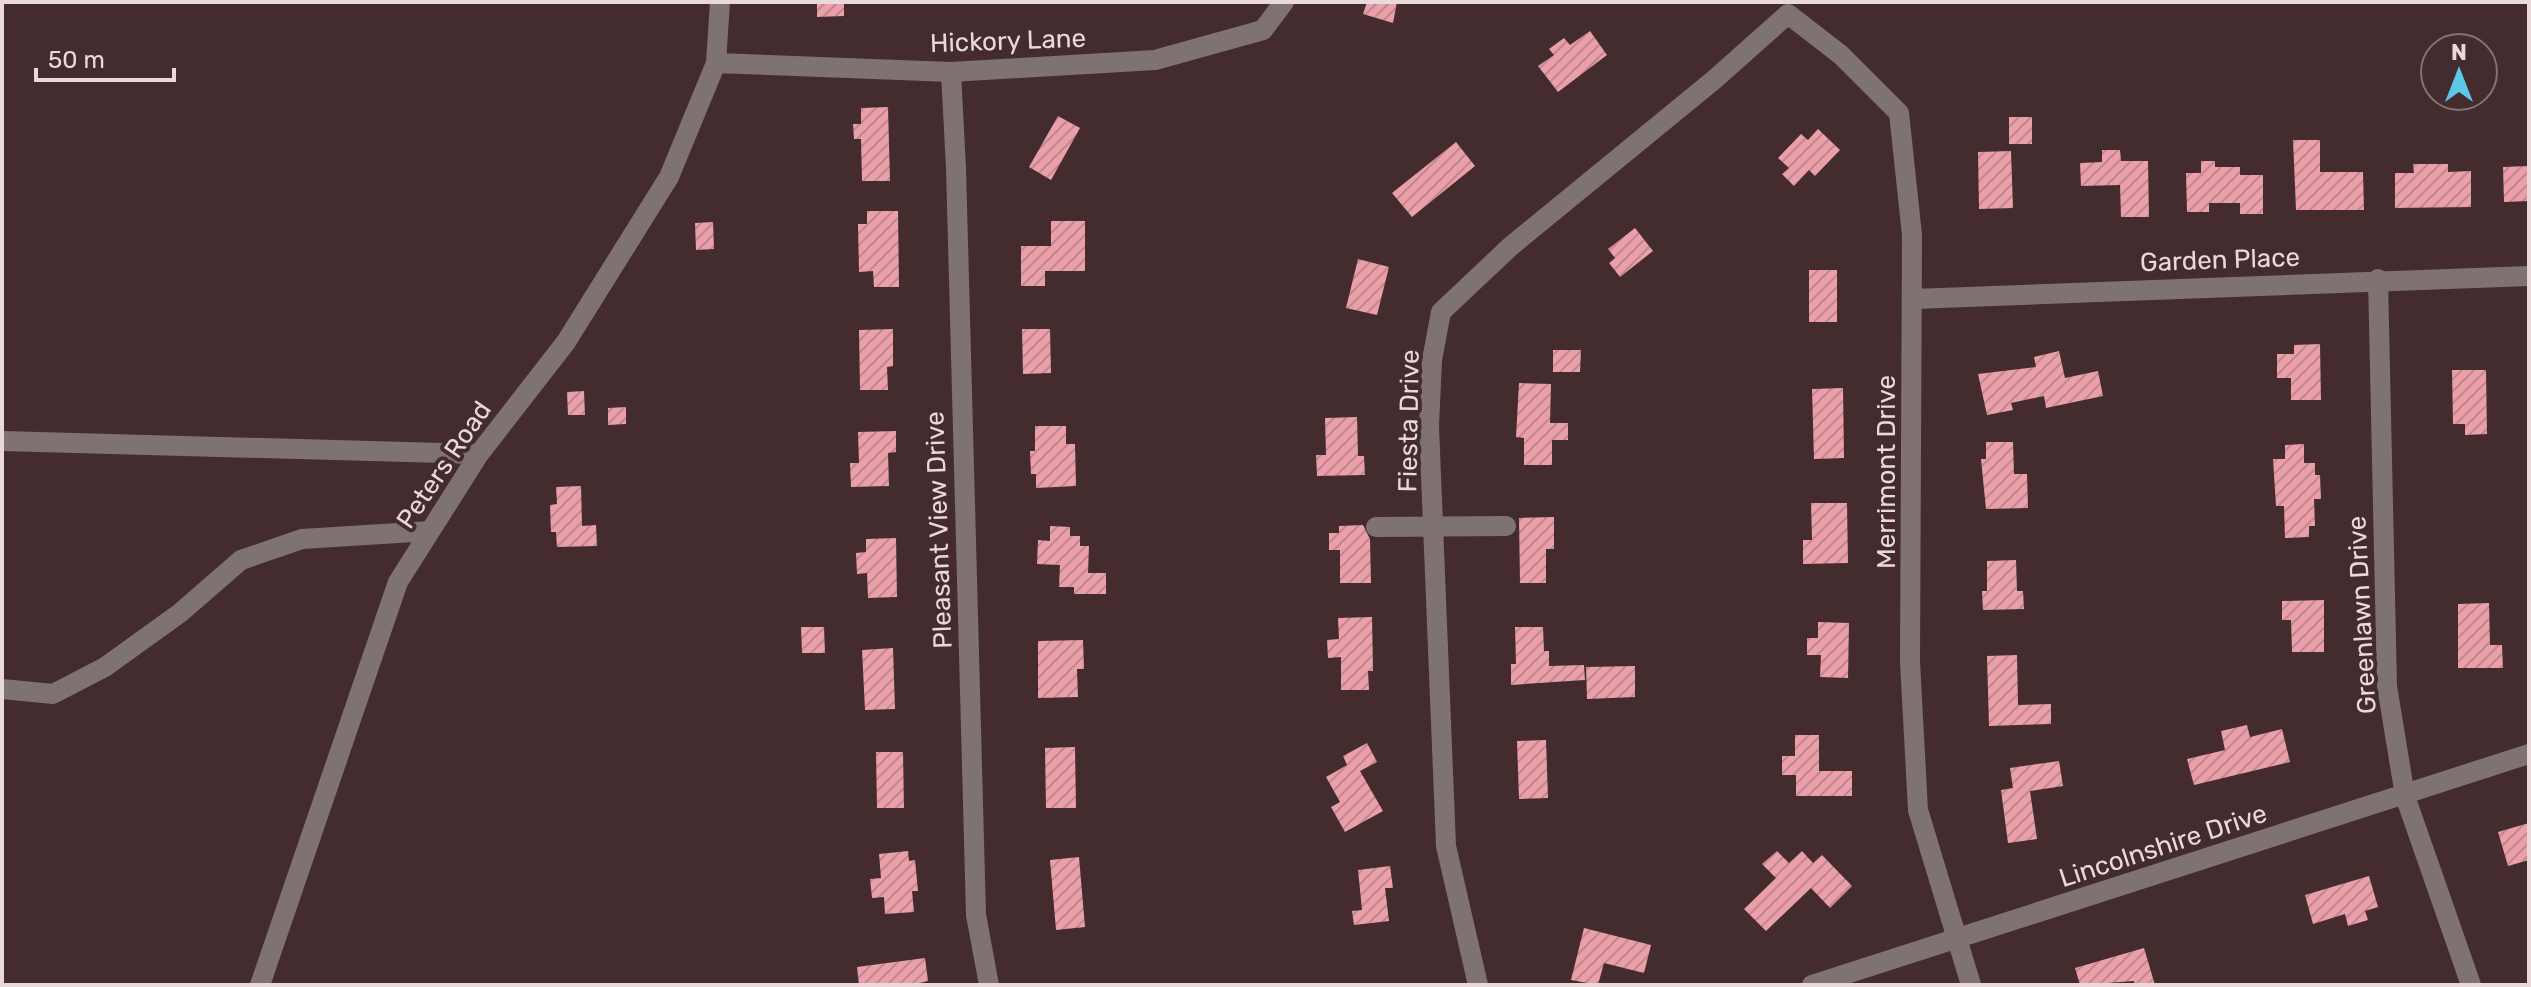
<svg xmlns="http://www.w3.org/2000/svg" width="2531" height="987" font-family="Rubik,sans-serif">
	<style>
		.building { fill: url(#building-hatch) }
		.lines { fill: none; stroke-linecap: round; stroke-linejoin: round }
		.minor { stroke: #7f7273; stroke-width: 20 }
		.labels { text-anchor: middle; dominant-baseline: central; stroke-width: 8; stroke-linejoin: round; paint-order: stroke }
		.street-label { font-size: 26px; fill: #e9d9da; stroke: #442b2e }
	</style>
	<defs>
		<pattern id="building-hatch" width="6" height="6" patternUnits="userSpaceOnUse" patternTransform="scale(2)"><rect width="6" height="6" fill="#ea9fa9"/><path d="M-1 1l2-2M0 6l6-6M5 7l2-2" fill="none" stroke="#c1888f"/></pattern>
	</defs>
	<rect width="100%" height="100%" fill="#442b2e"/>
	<!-- building -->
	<path class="building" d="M817,2H844V16L817,17Z
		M1367,2H1397L1393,23L1363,14Z
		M1590,31L1607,55L1558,92L1538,66L1554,55L1549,49L1564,38L1570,45Z
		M888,107L890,181H862L861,139H854L853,124H861V108Z
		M1058,116L1080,128L1051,180L1029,167Z
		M2009,117H2032V144H2009Z
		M1818,129L1840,150L1815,176L1809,170L1794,186L1782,174L1789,168L1778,158L1801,134L1808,140Z
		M2293,140H2320V172H2363L2364,210H2296Z
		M1456,142L1475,166L1412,217L1392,193Z
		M2102,150H2120L2121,161H2148L2149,217H2121L2120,185L2081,186L2080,163L2102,162Z
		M2011,151L2013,208L1979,209L1978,152Z
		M2201,161H2215V167H2240V175H2263V214H2240V203H2209V212H2187L2186,173H2201Z
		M2413,164H2448V172L2471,171V207L2395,208V173H2414Z
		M2529,166V201L2504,202L2503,167Z
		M867,211H898L899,287H874L873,271L859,272L858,224H867Z
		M1051,221H1085V271H1045V286H1021V246H1051Z
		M713,222L714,249L696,250L695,223Z
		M1635,228L1653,251L1620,277L1609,263L1615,258L1608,249Z
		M1358,259L1389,267L1377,315L1346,308Z
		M1809,270H1837V322H1809Z
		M893,329V366L887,367L888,390H860L859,330Z
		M1022,329H1050L1051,373L1023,374Z
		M2320,344L2321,400H2291V378H2277V354H2294V345Z
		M1553,350H1581L1580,372H1553Z
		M2059,351L2065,378L2098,371L2103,396L2046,408L2044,396L2011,403L2013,410L1987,415L1978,374L2036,367L2034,357Z
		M2452,370H2486L2487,434L2465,435V424H2453Z
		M1519,383L1551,384L1550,423H1568V440H1552V465H1524V438L1516,437Z
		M1843,388L1844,458L1814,459L1812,389Z
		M584,391L585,415H568L567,392Z
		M626,407V424L608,425V408Z
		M1357,417L1358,456H1364L1365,475L1317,476L1316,455H1326L1325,418Z
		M1035,426H1066V444H1075L1076,486L1036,488V474H1031L1030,451H1035Z
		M896,431V452L888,453L889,486L851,487L850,463H859L858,432Z
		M1986,442H2013L2014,474H2027L2028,508L1986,509L1981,459H1986Z
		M2304,444V463H2315V475H2320L2321,499H2314L2315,526H2309V537L2285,538L2284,506H2276L2273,459H2285V445Z
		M581,486L582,526L596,525L597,546L557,547L556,532H551L550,505L557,504L556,487Z
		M1811,503H1847L1848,563L1803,564V540H1812Z
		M1554,517V549H1546V583H1520L1519,518Z
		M1363,525L1370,539L1371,583H1340V550H1329V533H1339V526Z
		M1050,526L1070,527V536H1080V546H1089L1088,573H1106V594H1074V587H1059L1060,565L1037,564L1038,540L1050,541Z
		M896,538L897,597L868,598L867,573L857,574L856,553L866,552V539Z
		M2016,560L2017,591H2023L2024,609L1983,610L1982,591H1987V561Z
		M2324,600V652H2292L2291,620H2282V601Z
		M2489,603L2490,645H2502L2503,668H2458V604Z
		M1372,617L1373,671H1368L1369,690H1341V657L1328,658L1327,640L1339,639L1338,618Z
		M1818,622L1849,623L1848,678L1820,677L1821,655H1807V638H1818Z
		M801,627H824L825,653H802Z
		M1515,627H1543L1544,651H1549V666L1584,665L1585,680L1511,685V664H1516Z
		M1083,640L1084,669H1077L1078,697L1038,698V641Z
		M893,648L895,709L865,710L862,650Z
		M2017,655L2018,705L2051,704V724L1989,726L1987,656Z
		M1635,666V697L1587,699L1586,667Z
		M2247,725L2250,737L2282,729L2290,762L2194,785L2187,759L2225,750L2221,731Z
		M1795,735H1819V771H1852V796H1796V775H1782V756H1795Z
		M1546,740L1548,798L1519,799L1517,741Z
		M1367,743L1377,762L1360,771L1383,811L1345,832L1331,807L1340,802L1326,777L1347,765L1343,756Z
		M1075,747L1076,808H1046L1045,748Z
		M876,752H903L904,808H877Z
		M2059,761L2063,786L2030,791L2037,839L2008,843L2001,790L2013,788L2010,768Z
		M2529,823V860L2508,866L2498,832Z
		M908,851L909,861L915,860L918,891H912L914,912L885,914L884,897L872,898L870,879L881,878L879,854Z
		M1777,851L1789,863L1802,851L1813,863L1822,855L1852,886L1830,908L1811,888L1766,931L1744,909L1776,878L1762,864Z
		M1079,857L1085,927L1056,930L1050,860Z
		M1390,866L1393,888H1385L1389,921L1354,925L1352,911L1362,910L1358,870Z
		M2369,876L2378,907L2365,911L2368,920L2348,926L2345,914L2313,924L2305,895Z
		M1584,928L1651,945L1644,973L1604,963L1598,985L1571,980Z
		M2144,948L2155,985H2135L2134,981L2080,985L2075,968Z
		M925,958L928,981L911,985H859L857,967Z"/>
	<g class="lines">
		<!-- minor -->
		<path class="minor" d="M1788,14L1841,55L1899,113L1912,235L1910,662L1918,810L1971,985
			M716,63L951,72L1155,60L1263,30L1284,2
			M951,72L956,168L976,915L989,985
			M2378,279L2387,686L2405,796L2471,985
			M1913,299L2529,276
			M2,441L479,454
			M1376,527L1506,526
			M2,689L53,694L105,667L180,613L241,560L302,539L430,531
			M260,985L398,582L479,454L566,342L669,177L716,63L720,2
			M1478,985L1446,846L1429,426L1432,360L1441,312L1511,246L1715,79L1788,14
			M1812,985L2529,754"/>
	</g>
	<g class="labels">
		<!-- street labels -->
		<g class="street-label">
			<text transform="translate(1008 41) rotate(-2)">Hickory Lane</text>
			<text transform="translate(2220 260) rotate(-2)">Garden Place</text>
			<text transform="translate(1409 421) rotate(-89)">Fiesta Drive</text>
			<text transform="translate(444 465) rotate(-56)">Peters Road</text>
			<text transform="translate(1886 472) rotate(-90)">Merrimont Drive</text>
			<text transform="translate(939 530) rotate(-92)">Pleasant View Drive</text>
			<text transform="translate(2362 615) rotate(-93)">Greenlawn Drive</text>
			<text transform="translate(2163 846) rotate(-18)">Lincolnshire Drive</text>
		</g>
	</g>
	<!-- border -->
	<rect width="2531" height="987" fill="none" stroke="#e9d9da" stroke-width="8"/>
	<!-- north arrow -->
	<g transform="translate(2459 72)"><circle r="38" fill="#442b2e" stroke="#867173" stroke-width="2"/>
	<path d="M0-6L14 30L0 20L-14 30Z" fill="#5dc7e8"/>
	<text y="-12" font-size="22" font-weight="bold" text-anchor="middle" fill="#e9d9da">N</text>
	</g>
	<!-- scale -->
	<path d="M36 68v12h138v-12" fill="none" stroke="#e9d9da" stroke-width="4"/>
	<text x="48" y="68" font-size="24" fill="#e9d9da" stroke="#442b2e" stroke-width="6" paint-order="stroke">50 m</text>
</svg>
